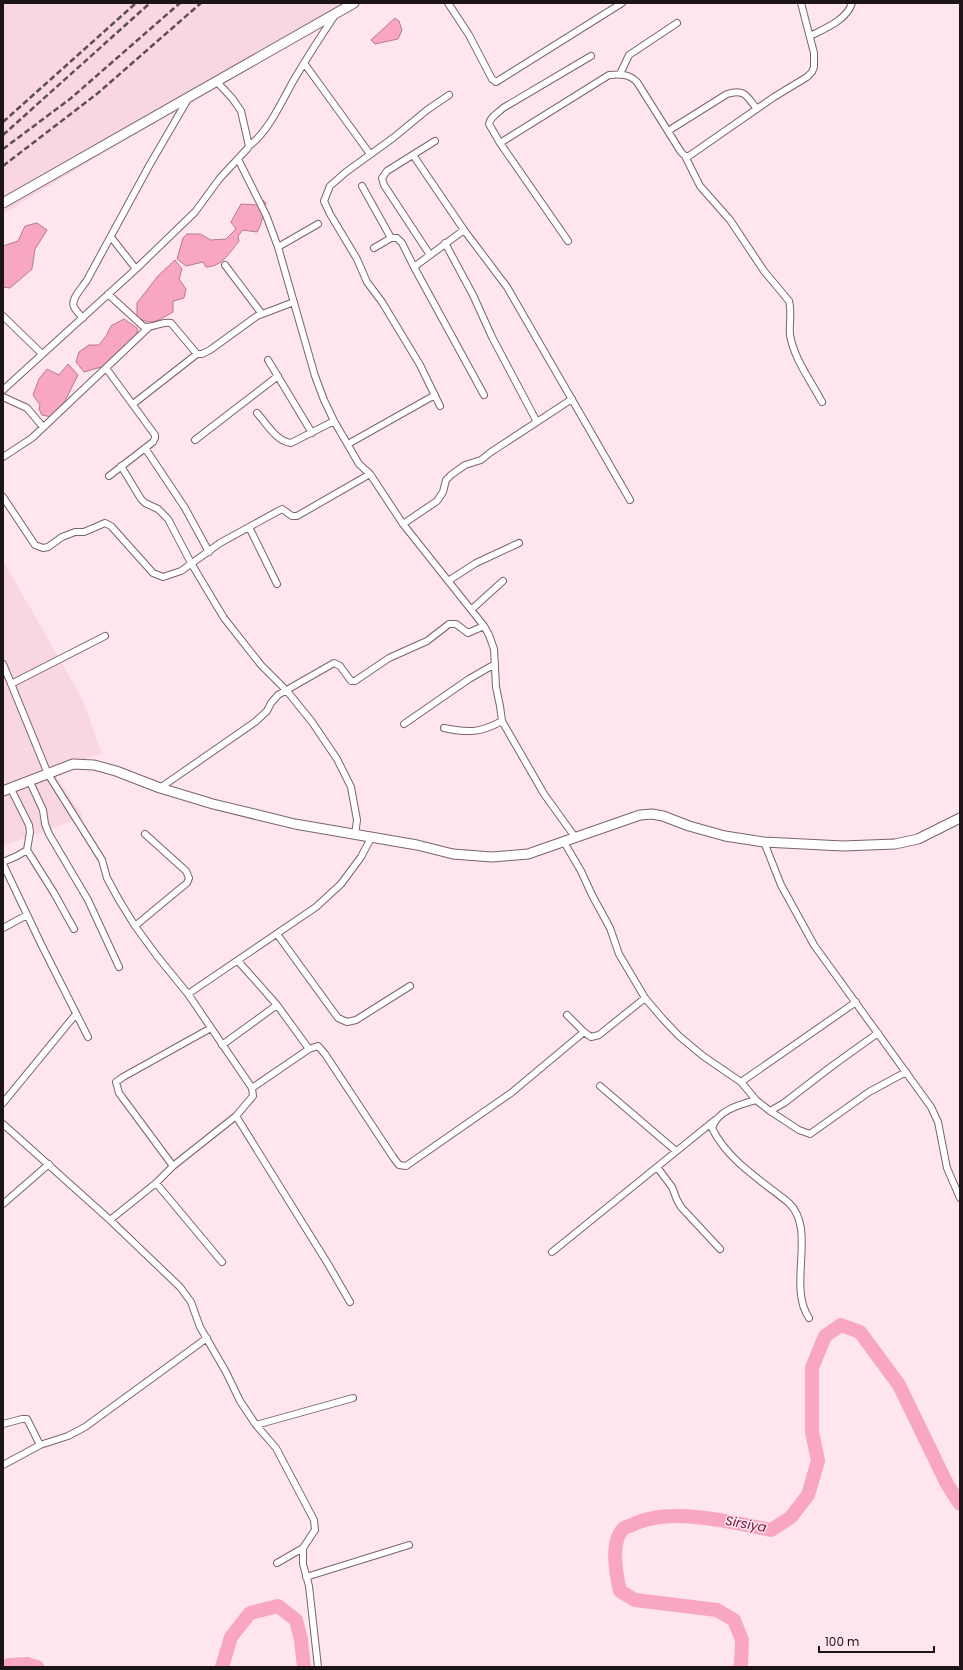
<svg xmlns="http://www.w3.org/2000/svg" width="963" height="1670" font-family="Poppins,sans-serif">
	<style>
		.built { fill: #f9d7e1 }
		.water { fill: #f8a6c2; stroke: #b67a8f }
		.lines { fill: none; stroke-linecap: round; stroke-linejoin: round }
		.river { stroke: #f8a6c2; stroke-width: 14 }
		.street-casing { stroke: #7a646b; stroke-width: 8 }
		.secondary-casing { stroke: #7a646b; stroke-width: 11 }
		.street { stroke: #fff; stroke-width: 6 }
		.secondary { stroke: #fff; stroke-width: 9 }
		.rail { stroke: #5d4f53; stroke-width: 2.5; stroke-dasharray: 6 3; stroke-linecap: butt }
		.labels { text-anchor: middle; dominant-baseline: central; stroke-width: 3; stroke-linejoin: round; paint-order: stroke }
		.water-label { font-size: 13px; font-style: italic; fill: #6b123c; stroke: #ffe5ec }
	</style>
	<rect width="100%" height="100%" fill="#ffe5ec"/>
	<!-- built -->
	<path class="built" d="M3,3H351L3,214Z
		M5,564L82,698L102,754L51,770L84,817L3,846V565Z"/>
	<!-- water -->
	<path class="water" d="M395,18L399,21L402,30L398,39L375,44L371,40Z
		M263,200L266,203C262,214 263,223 257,232L243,230L238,236L239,241C230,252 222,267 206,267L203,262L186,266L177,259L183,238L187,234H200L211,240L226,239L236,229L231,222L241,204L257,205Z
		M37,223L47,230L35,249L32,269L10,288L3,287V246L18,241L25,226Z
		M175,260L182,269L179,279L186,289L184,298L173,301V312C159,320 152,327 137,317V303L158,276Z
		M124,319L137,328L138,342L113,356L108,365L84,372L76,362L79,352L89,345H99L106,336L111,326Z
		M68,364L78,375L65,401L51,417L42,415L39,409L40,405L33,395L39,379L47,369L59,375Z"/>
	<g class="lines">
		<!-- river -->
		<path class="river" d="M8,1667L9,1665L27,1664L37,1667
			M222,1667L231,1637L250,1613L278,1606L296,1620L301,1640L304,1667
			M740,1667L741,1665L742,1640L734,1620L717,1610L635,1600L620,1591C616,1574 610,1543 623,1529C625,1527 629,1526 632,1525C669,1506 731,1522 771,1530L791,1517L808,1495L818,1461L812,1432V1368L825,1336L841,1325L860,1332L899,1385L947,1484L960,1504"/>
		<!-- street casing -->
		<g class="street-casing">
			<path id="street" d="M448,3L469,35L492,79L496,82L622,3
				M810,36C824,29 847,20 852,3
				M304,63L370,154
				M620,74L629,55L677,23
				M668,131L727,94C745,88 747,97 757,109
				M500,143L609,75C621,74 629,74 637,82L681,152L685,156H689L774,97L807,77L812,72L814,67V53L801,3
				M249,146C270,130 282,100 295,78C308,56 321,36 335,15
				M413,155L464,230L507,287L630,500
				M685,156L700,186L730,220L764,271L789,301C792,312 789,324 790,335C794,359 811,381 822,402
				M238,159L266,215L278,247L315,376L324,400L334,421L359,464L370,474L403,524L484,626L489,635L494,649L496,687L500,706L502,721L544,794L575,837
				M362,186L391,238
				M111,237L136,269
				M568,241L500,143L489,124C490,117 498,113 503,108L591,56
				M445,243L473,295L492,337L537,422
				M278,247L318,224
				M374,248L391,238H397L402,243L414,267L484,395
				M430,255L384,185L382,178L387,171L435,141
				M225,265L262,314
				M414,267L464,230
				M108,294L144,327C155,328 161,321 171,323L197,354H202L210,350L257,316L294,302
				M3,316L42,354
				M83,318C80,315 76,311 74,307C70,299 83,287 87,280L149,166L188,99
				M268,360L312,433
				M106,368L155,435V438L153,442L109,476
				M3,390L136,269L195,212L220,178L247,149L249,146L241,111L232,98L217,82
				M3,397L27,408L43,427
				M133,404L197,354
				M440,406L420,365L382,302L367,282L357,259L330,214L324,201L330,186L346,172L393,138L427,110L449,95
				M257,413C267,424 276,441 291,443L334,421
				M195,440L278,376
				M348,444L435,395
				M145,448L185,508L209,552
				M3,457L32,438L148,328
				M121,466L141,499L145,503L158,509L168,519L191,563L224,618L261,665L287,691L312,722L337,759L351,787L357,820L355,835
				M3,497L35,545L43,548L48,547L62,537L75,532H84L105,523L111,526L153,573L163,577L181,571L220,543L280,510L282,509L292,516H297L370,474
				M403,524L437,501L443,492L446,480L451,475L465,465L481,460L491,452L572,399
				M249,527L277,584
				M448,581L476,563L519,543
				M472,609L503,581
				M3,664L48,774L102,860L107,878L119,900L135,926L157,956L188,994L252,1088L253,1096L236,1116L173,1166L156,1183L110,1220L180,1287L191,1302L200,1327L226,1372L240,1401L256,1425L276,1448L314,1520L315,1530L303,1548L277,1563
				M11,684L105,636
				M404,724L469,679L495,664
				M444,728C468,733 480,733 502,721
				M30,782L43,810L45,824L49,834L88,900L119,967
				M160,788L255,722L267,711L271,703L278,695L334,663L340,666L351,681H355L389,658L427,641L449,624H456L468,633L484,626
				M11,789L29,825L30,832L27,850
				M564,842L581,871L592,895L610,928L619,954L645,998L662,1018L679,1036L703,1056L741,1082L756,1100L770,1111L784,1103L832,1066L878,1033
				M764,842L781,885L814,945L931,1107L938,1122L947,1168L960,1198
				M3,862L17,856L27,850L54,893L74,929
				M3,864L41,944L88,1037
				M135,926L182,887L187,883L189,878L186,871L145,834
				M3,928L27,915
				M277,934L338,1018L347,1022L356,1020L410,986
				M238,961L277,1005L309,1049
				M188,994L316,907L341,884L361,857L371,838
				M567,1015L584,1032L591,1037L599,1035L645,998
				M222,1045L277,1005
				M741,1082L856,1002
				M600,1086L676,1151
				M252,1088L309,1049L318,1046L325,1054L393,1157L399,1165L406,1166L511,1093L584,1032
				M756,1100C739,1105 718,1110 712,1128C727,1160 762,1181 789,1203C817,1230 787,1286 809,1318
				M3,1103L76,1014
				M770,1111L799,1130L810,1134L869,1092L906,1072
				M236,1116L328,1264L350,1302
				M3,1124L110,1220
				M173,1166L119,1093L116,1082L123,1077L211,1028
				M657,1167L672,1187L677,1200L681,1207L720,1249
				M156,1183L222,1262
				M3,1204L49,1164
				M552,1252L715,1120
				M3,1424L22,1419H27L40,1445
				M256,1425L353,1398
				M3,1465L40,1445L68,1436L85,1427L207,1338
				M303,1548V1564L309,1586L318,1667
				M306,1577L409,1545"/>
		</g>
		<!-- secondary casing -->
		<g class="secondary-casing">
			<path id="secondary" d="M3,203L354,3
				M3,791L73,764L94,765L116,771L160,788L213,804L295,824L417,845L453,854L492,857L528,854L640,815L652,814L663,816L689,826L725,836L764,842L843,846L895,844L918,839L960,818"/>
		</g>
		<!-- street -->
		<use href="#street" class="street"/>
		<!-- secondary -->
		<use href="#secondary" class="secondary"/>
		<!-- rail -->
		<path class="rail" d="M3,122L136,3
			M3,135L150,3
			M3,149L70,99L180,3
			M3,166L98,93L201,3"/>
	</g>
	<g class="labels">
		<!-- water labels -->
		<g class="water-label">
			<text transform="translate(746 1524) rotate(10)">Sirsiya</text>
		</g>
	</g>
	<!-- border -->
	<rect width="963" height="1670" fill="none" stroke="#1d1417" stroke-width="8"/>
	<!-- scale -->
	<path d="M819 1646v6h115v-6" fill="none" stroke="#1d1417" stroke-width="2"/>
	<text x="825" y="1646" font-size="12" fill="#1d1417" stroke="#ffe5ec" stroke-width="3" paint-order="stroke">100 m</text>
</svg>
